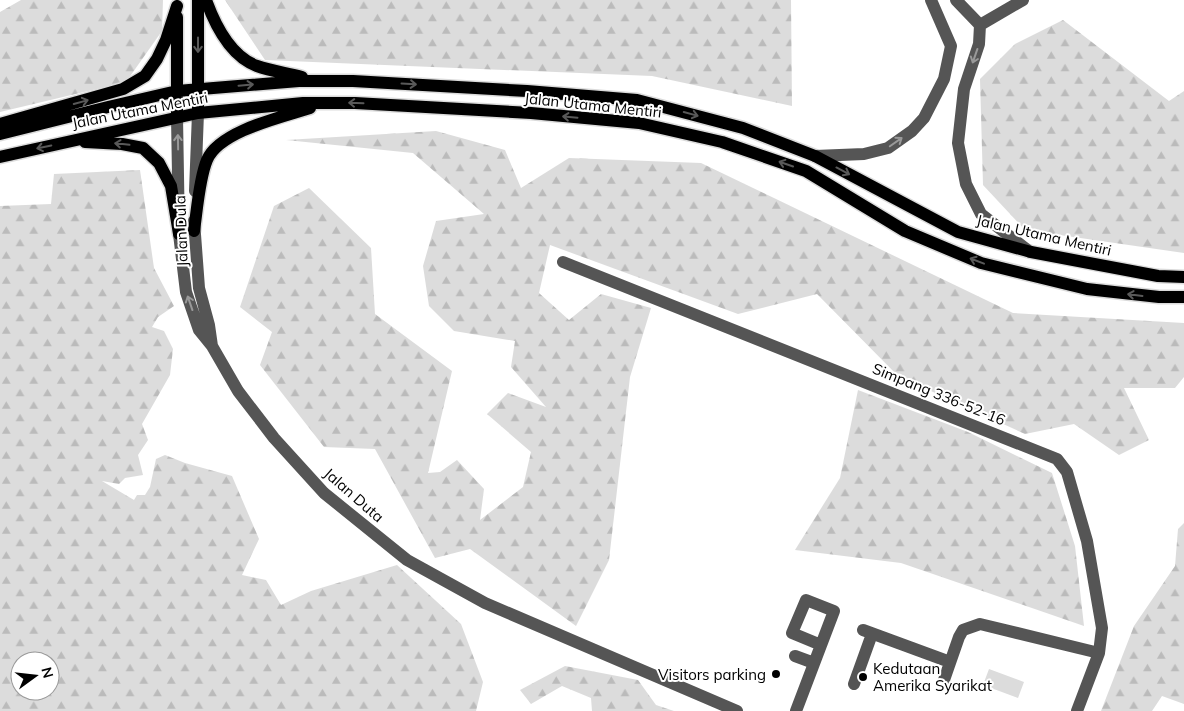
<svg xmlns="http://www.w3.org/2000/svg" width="1184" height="711" font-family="Mulish,sans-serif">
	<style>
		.forest { fill: url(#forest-firs); fill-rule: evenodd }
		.pitch { fill: #dcdcdc }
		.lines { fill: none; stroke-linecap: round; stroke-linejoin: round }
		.major-casing { stroke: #dbdbdb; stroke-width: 15 }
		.minor { stroke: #555; stroke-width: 12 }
		.major { stroke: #000; stroke-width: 12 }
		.oneway { stroke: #595959 }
		.oneway2 { stroke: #999 }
		.poi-dot { fill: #000; stroke: #fff; stroke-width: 2 }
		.labels { text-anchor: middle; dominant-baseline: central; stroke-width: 4; stroke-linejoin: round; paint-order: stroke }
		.street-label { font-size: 15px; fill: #000; stroke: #fff }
		.poi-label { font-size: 15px; fill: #000; stroke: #fff; text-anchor: start }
	</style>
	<defs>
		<pattern id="forest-firs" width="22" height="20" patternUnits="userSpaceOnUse" patternTransform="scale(1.25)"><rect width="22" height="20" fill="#dcdcdc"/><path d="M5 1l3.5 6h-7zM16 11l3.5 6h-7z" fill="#bbb"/></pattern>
	</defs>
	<rect width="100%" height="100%" fill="#fff"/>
	<!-- forest -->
	<path class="forest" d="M21,0H163L162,31L126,82L0,112V12Z
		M225,0H791L792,106L652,76L265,60Z
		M1063,20L1169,101L1184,91V253L1025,230L983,185L980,79L1015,44Z
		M436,131L505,150L521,188L569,158L701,163L1013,313L1184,323V377L1175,388H1124L1149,440L1119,455L1074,424L1025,434L898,376L817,294L738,314L550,245L539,293L569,320L601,294L651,308L630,377L609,560L576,626L470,549L435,558L375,449L324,447L260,365L272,332L240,307L274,206L309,188L371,248L375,314L452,371L428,473L440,472L457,460L484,489L480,520L523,487L531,452L487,414L508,393L546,407L511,367L515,341L454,331L429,306L423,266L436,221L484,214L413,153L286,140Z
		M140,170L154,268L174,306L158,317L152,327L164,331L173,349L170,375L142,424L148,440L138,455L143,475L125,478L119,484L102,481L134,500L137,495H145L150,487L156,459L165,455L185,463L232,476L259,539L242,575L266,580L281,605L311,591L397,565L461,624L483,682L476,711H0V206L51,204L54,174ZM20,661H50V691H20Z
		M858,390L968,432L1052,473L1075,546L1084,626L901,563L795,550L840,478Z
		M1184,523V704L1162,696L1152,711H1101L1134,626L1175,566L1178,529Z
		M565,666L638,680L656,705L674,711H592L591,698L562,686L531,704L520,690Z"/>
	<!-- pitch -->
	<path class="pitch" d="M989,669L1024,682L1018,698L983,685Z"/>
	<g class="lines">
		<!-- major casing -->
		<g class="major-casing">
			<path id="major" d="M198,0V113
				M206,0C215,25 230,56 257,66C271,71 287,73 302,77
				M177,17V117
				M0,124L123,89L145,76L157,59L166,40L177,6
				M0,134L108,107L177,91L299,81H353L527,91L637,100L743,128L815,156L958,232L1031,252L1158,276L1184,277
				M85,142L122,144L143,148L159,163L171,186L179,234
				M0,157L198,113L303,103H355L531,113L639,123L722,142L806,171L905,231L981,263L1087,289L1159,297H1184
				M194,231C197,211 199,179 207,160C219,131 282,117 310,108"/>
		</g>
		<!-- minor -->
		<path class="minor" d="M956,0L980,25L979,44L964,89L958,143L966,184L981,214L1030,252
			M980,25L1023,0
			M177,117L179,234L186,292L199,330L212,346L238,391L274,438L324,493L407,560L485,603L737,711
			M815,156L864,154L888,148L912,131L924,118L944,79L951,46L931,0
			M195,191L198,113
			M194,221L199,288L209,325L212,346
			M563,262L1057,459L1067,472L1087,541L1102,628L1099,653L1077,711
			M863,630L950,662
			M795,656L814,663
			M944,680L959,637L963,630L980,624L1099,653
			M854,684L872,634
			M796,711L834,611L806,600L792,633L821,645"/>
		<!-- major -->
		<use href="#major" class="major"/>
	</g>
	<!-- one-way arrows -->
	<defs><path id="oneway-shaft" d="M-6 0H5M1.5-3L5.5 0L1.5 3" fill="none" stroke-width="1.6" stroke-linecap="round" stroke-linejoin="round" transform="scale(1.25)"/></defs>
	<g class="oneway">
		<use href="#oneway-shaft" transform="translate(198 45) rotate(90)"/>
		<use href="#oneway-shaft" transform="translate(409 84) rotate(3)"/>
		<use href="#oneway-shaft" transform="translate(246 85) rotate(-5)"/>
		<use href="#oneway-shaft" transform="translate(81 102) rotate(-15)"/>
		<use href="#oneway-shaft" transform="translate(356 103) rotate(-178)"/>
		<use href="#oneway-shaft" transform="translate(691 114) rotate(15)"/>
		<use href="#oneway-shaft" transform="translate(570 117) rotate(-175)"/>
		<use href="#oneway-shaft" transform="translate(122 144) rotate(-174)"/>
		<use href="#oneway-shaft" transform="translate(44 147) rotate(168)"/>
		<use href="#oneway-shaft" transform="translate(786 164) rotate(-161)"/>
		<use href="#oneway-shaft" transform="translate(843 171) rotate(28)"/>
		<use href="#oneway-shaft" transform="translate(977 261) rotate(-159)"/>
		<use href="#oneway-shaft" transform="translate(1135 295) rotate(-173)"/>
	</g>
	<g class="oneway2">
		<use href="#oneway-shaft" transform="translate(975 56) rotate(109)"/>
		<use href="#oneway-shaft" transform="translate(178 142) rotate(-91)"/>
		<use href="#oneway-shaft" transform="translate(896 142) rotate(-35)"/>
		<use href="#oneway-shaft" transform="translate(190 303) rotate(-109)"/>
	</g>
	<!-- markers -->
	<g class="poi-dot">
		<circle cx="776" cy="674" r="5"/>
		<circle cx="863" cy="677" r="5"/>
	</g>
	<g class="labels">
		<!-- street labels -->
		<g class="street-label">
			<text transform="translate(593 105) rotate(6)">Jalan Utama Mentiri</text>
			<text transform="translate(140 110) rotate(-11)">Jalan Utama Mentiri</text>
			<text transform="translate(181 231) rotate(-92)">Jalan Dula</text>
			<text transform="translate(1044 235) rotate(13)">Jalan Utama Mentiri</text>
			<text transform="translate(939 394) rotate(22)">Simpang 336-52-16</text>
			<text transform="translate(354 495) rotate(41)">Jalan Duta</text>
		</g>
		<!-- poi labels -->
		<g class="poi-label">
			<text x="873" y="668">Kedutaan<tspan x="873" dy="17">Amerika Syarikat</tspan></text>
			<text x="766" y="674" text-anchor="end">Visitors parking</text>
		</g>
	</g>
	<!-- north arrow -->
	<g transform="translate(35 676) rotate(75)"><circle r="24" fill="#ffffff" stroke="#999999"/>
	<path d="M0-4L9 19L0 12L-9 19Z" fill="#000000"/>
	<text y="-8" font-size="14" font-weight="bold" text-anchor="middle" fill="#000000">N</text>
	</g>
</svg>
